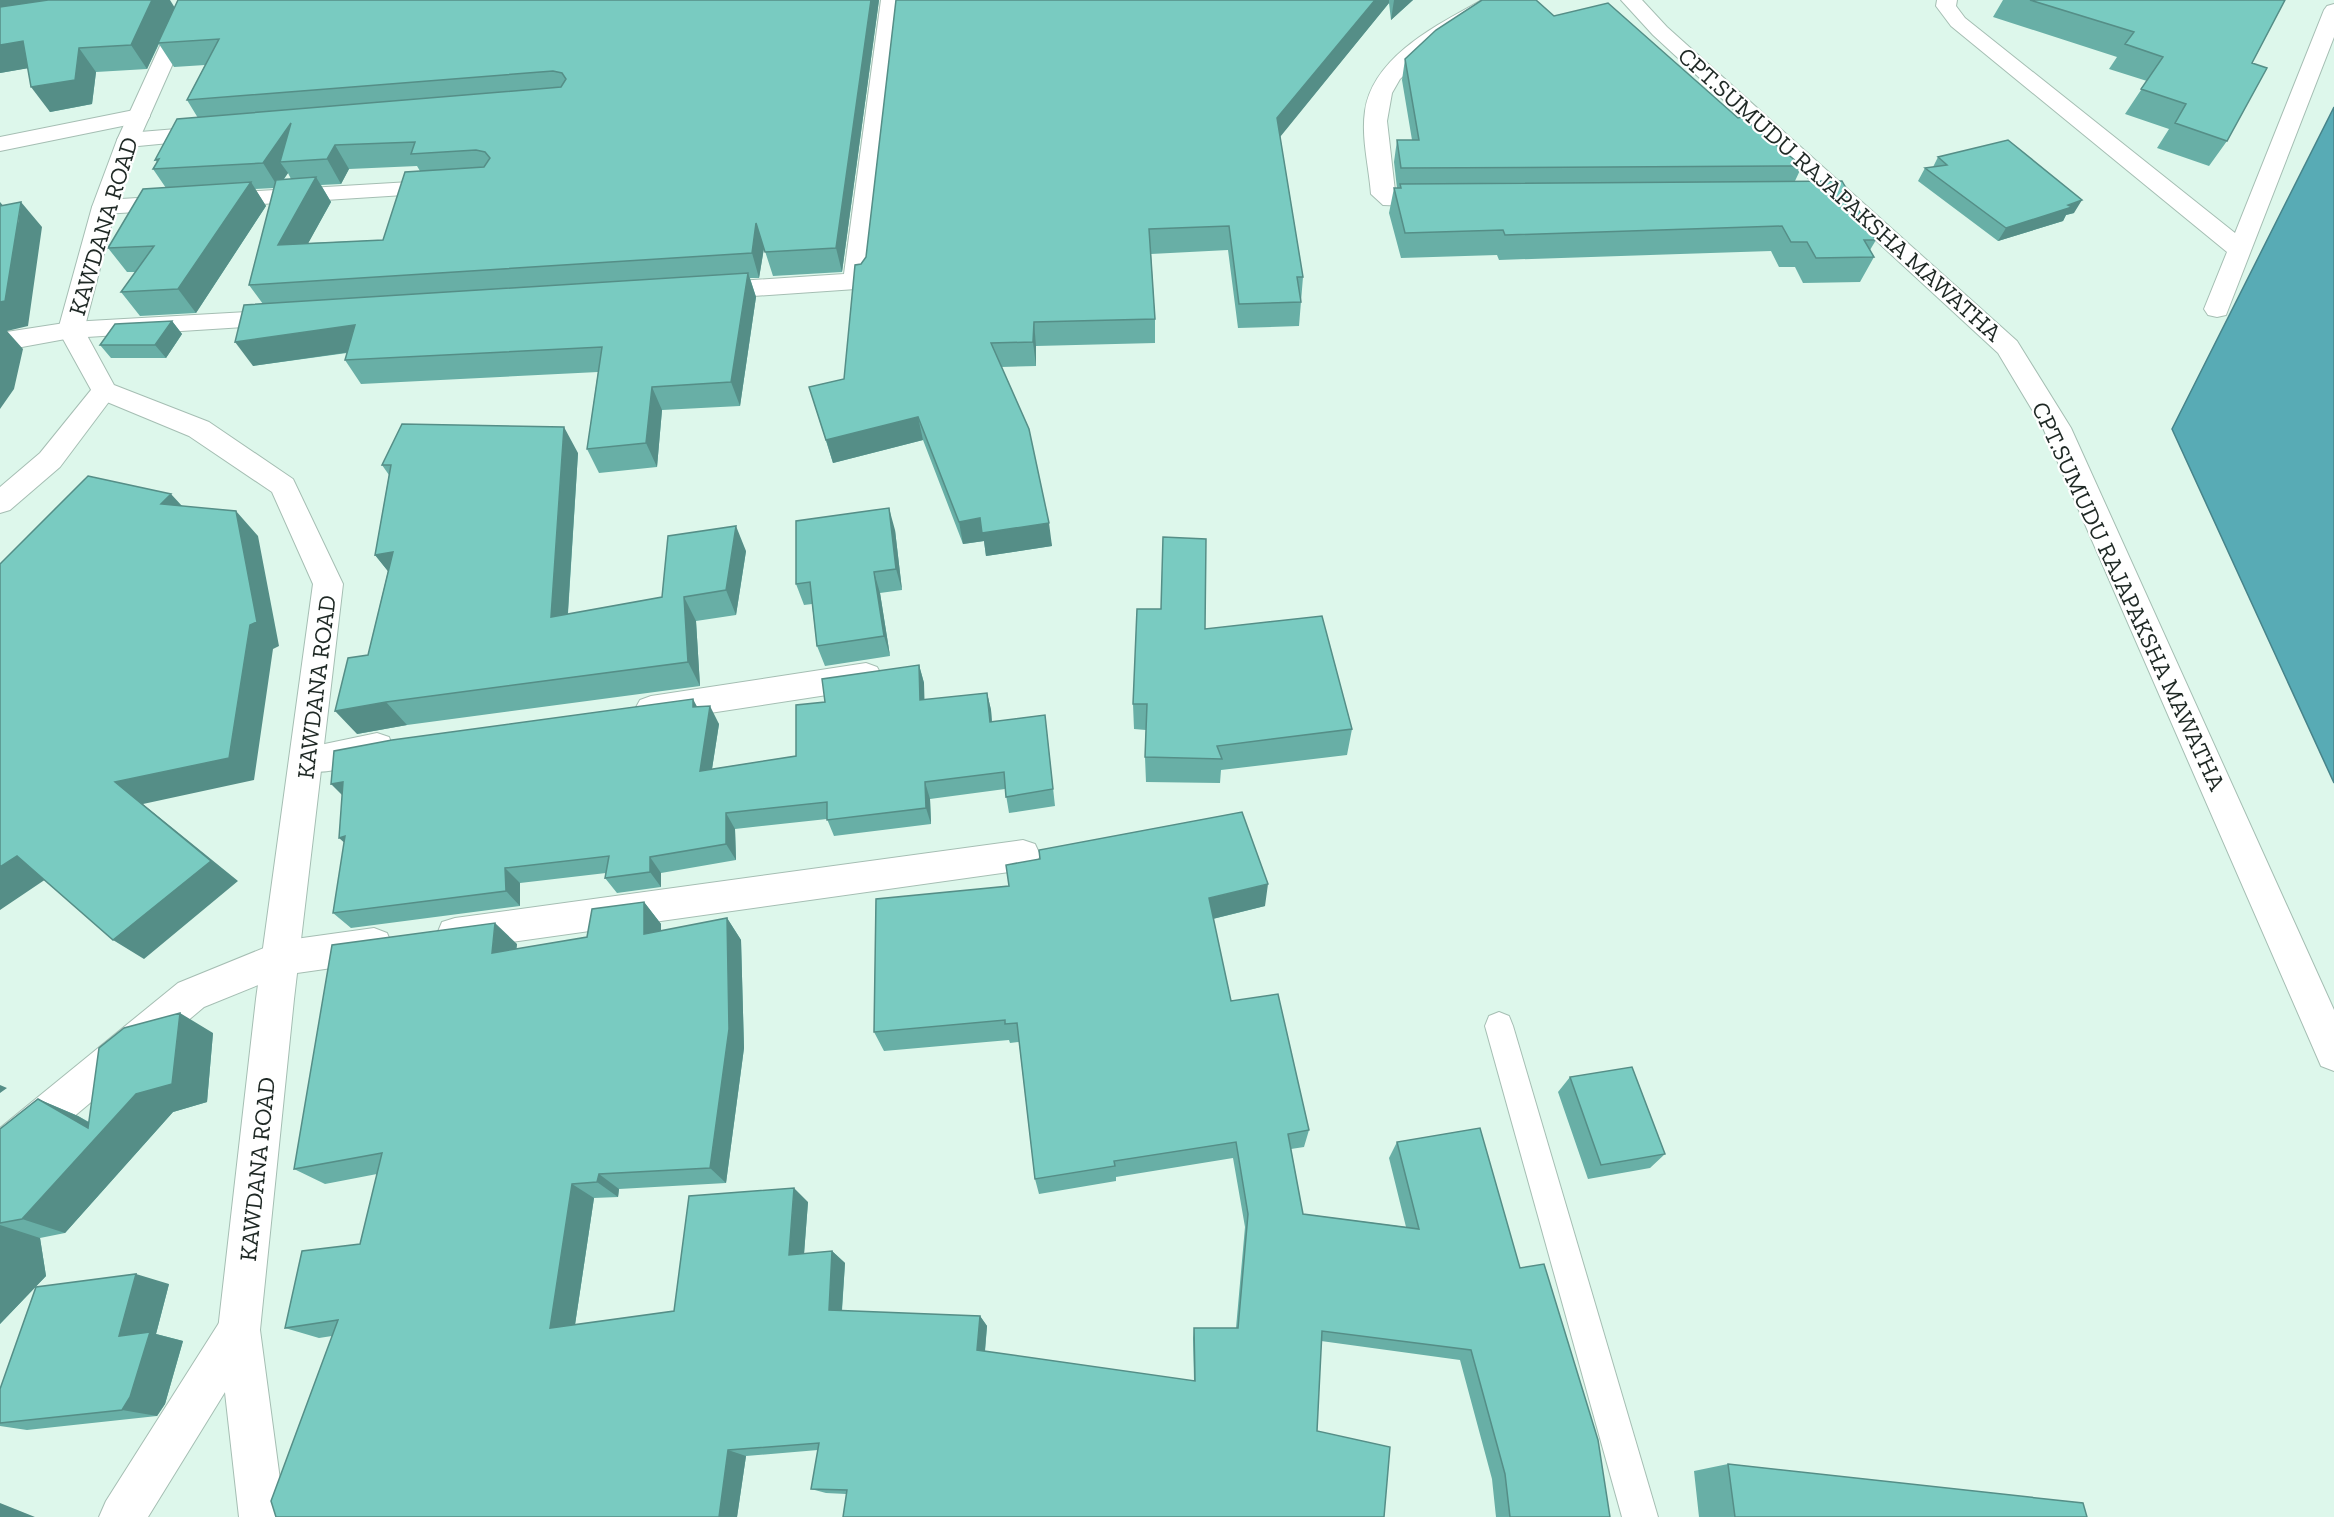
<svg xmlns="http://www.w3.org/2000/svg" width="2334" height="1517" font-family="'Zilla Slab',serif">
	<style>
		.water { fill: #58abb5; stroke: #47848a; stroke-width: 1.5 }
		.lines { fill: none; stroke-linecap: round; stroke-linejoin: round }
		.service-casing { stroke: #a5beb3; stroke-width: 2 }
		.minor-casing { stroke: #a5beb3; stroke-width: 2 }
		.tertiary-casing { stroke: #a5beb3; stroke-width: 2 }
		.secondary-casing { stroke: #a5beb3; stroke-width: 2 }
		.primary-casing { stroke: #a5beb3; stroke-width: 2 }
		.service { fill: #fff; fill-rule: evenodd }
		.minor { fill: #fff; fill-rule: evenodd }
		.tertiary { fill: #fff; fill-rule: evenodd }
		.secondary { fill: #fff; fill-rule: evenodd }
		.primary { fill: #fff; fill-rule: evenodd }
		.wall { fill: #68afa6; fill-rule: evenodd }
		.shaded-wall { fill: #558e87 }
		.building { fill: #79cbc1; stroke: #558e87; stroke-width: 1.5 }
		.labels { text-anchor: middle; dominant-baseline: central; stroke-width: 4.5; stroke-linejoin: round; paint-order: stroke }
		.street-label { font-size: 24px; fill: #1e2824; stroke: #fff }
	</style>
	<rect width="100%" height="100%" fill="#ddf7eb"/>
	<!-- water -->
	<path class="water" d="M2334,107V783L2172,429Z"/>
	<g class="lines">
		<!-- service casing -->
		<g class="service-casing">
			<path id="service" d="M1499,1012L1509,1016L1513,1026L1658,1517H1622L1485,1026L1489,1016Z"/>
		</g>
		<!-- minor casing -->
		<g class="minor-casing">
			<path id="minor" d="M881,0H901L869,281L865,287L856,289L710,299L701,297L697,291L701,285L710,283L844,274Z
				M1482,0H1507L1431,50L1400,79L1392,93L1387,121L1395,191L1443,195L1447,200L1443,205L1435,207L1383,205L1371,194C1369,167 1361,138 1365,111C1373,56 1439,24 1482,0Z
				M1937,0H1957L1956,6L1965,18L2235,233L2324,10L2327,6L2334,4V37L2226,315L2217,317L2208,315L2204,309L2227,252L1951,26L1936,6Z
				M139,109L147,111L150,116L147,121L0,151V137Z
				M213,126L221,128L224,133L221,138L128,147L120,145L117,140L120,135L128,133Z
				M444,180L452,182L456,187L452,192L104,214L96,212L92,207L96,202L104,200Z
				M284,310L293,312L297,318L293,324L71,338L0,351V333L71,322Z
				M866,663L877,667L882,676L877,685L866,689L651,722L640,718L635,709L640,700L651,696Z
				M377,733L389,737L393,747L389,757C366,764 318,777 296,770L291,760L296,750Z
				M1023,840L1035,844L1040,855L1035,866L1023,870L455,950L442,946L437,934L442,922L455,918Z
				M374,928L387,933L392,945L387,957L374,962L283,975L204,1007L14,1167L0,1173V1128L178,983L281,941Z
				M239,1309L254,1315L260,1330L254,1345L148,1517H99L106,1501L224,1315Z"/>
		</g>
		<!-- tertiary casing -->
		<g class="tertiary-casing">
			<path id="tertiary" d="M104,382L113,385L117,391L60,467L10,510L0,513V487L40,453L95,385Z"/>
		</g>
		<!-- secondary casing -->
		<g class="secondary-casing">
			<path id="secondary" d="M1621,0H1642L1667,27L2017,341L2071,428L2334,1010V1071L2321,1066L2043,428L1998,353L1653,35Z"/>
		</g>
		<!-- primary casing -->
		<g class="primary-casing">
			<path id="primary" d="M181,0H201L139,140L116,207L84,330L114,385L209,422L293,479L343,584L294,999L260,1330L285,1517H239L218,1330L256,999L313,584L272,492L189,436L95,397L58,330L92,207L117,140Z"/>
		</g>
		<!-- service -->
		<use href="#service" class="service"/>
		<!-- minor -->
		<use href="#minor" class="minor"/>
		<!-- tertiary -->
		<use href="#tertiary" class="tertiary"/>
		<!-- secondary -->
		<use href="#secondary" class="secondary"/>
		<!-- primary -->
		<use href="#primary" class="primary"/>
	</g>
	<!-- wall -->
	<path class="wall" d="M0,0L174,8L879,0L842,272L773,276L764,248L759,278H750L756,297L740,406L662,410L657,467L599,473L587,449L598,372L361,384L345,360L347,353L253,366L263,304L249,285L274,188L255,189L266,206L196,313L140,316L121,292L136,272H127L108,248L166,188L153,169L157,162L155,160L198,118L187,100L205,65L174,67L159,44L147,69L96,72L92,104L50,112L28,68L0,73ZM417,166L420,171L383,240L308,243L331,202L321,185L341,184L349,169ZM288,173L291,179H284Z
		M896,0H1413L1391,20L1389,3L1280,136L1303,277L1299,326L1238,328L1228,250L1151,254L1155,319V343L1036,346V366L1001,367L1052,546L986,556L984,541L963,544L923,440L833,463L809,387L844,379L861,264L866,257Z
		M2003,0H2285L2252,63L2227,141L2209,166L2157,148L2169,129L2125,114L2147,81L2109,69L2117,57L1993,17Z
		M1554,16L1738,118L1802,166L1795,181L1876,240L1870,250L1874,257L1860,282L1803,283L1795,267H1779L1771,251L1499,260L1497,255L1401,258L1389,213L1394,188H1397L1394,162L1397,140H1412L1402,80L1405,59Z
		M1938,157L2074,213L2066,215L2063,221L1998,241L1918,181L1925,168L1933,167Z
		M172,321L182,334L166,358H111L100,345Z
		M578,453L568,614L662,597L746,551L736,615L696,621L700,686L407,725L357,734L368,655L388,571L375,555L389,475L382,465Z
		M895,530L902,590L880,593L890,656L825,666L817,646L812,604L804,605L796,584Z
		M1205,629L1352,729L1347,755L1221,770L1220,783L1146,782L1145,757L1146,730L1134,729L1133,704Z
		M919,665L924,683V700L987,693L991,710L992,722L1045,715L1055,806L1009,813L1005,789L930,799L931,824L834,836L827,819L735,829L736,860L661,873V887L617,893L605,878L606,873L520,883V906L351,928L333,913L697,707L719,724L712,769L796,756L825,702Z
		M876,899L1265,906L1213,919L1231,1001L1309,1130L1304,1147L1291,1149L1303,1214L1406,1227L1389,1158L1397,1142L1520,1268L1610,1517H1496L1492,1479L1460,1360L1321,1341L846,1494L826,1493L811,1489L818,1450L746,1456L737,1517H276L332,1336L319,1338L285,1328L360,1244L377,1174L325,1184L294,1169L517,944L516,949L587,937L644,902L661,924V931L727,918L741,940L744,1048L726,1183L619,1189L618,1197L594,1198L575,1325L674,1311L808,1202L804,1254L832,1251L845,1263L842,1311L980,1316L987,1326L985,1352L1194,1381L1193,1338L1194,1328H1236L1245,1227L1233,1158L1116,1177V1181L1039,1194L1035,1179L1019,1042L1010,1043L1009,1040L884,1051L874,1032Z
		M213,1033L207,1102L173,1112L65,1233L40,1238L46,1276L0,1324V1129L38,1099L78,1116L89,1122Z
		M1570,1077L1665,1154L1650,1168L1588,1179L1558,1092Z
		M169,1284L156,1334L183,1341L165,1404L157,1416L27,1430L0,1426V1389Z
		M1728,1464L2087,1517H1699L1694,1471Z"/>
	<!-- shaded-wall -->
	<path class="shaded-wall" d="M0,0H116L0,17Z
		M152,0H170L175,8L147,69L131,45Z
		M871,0H879L842,272L836,248Z
		M1375,0H1389V3L1276,142L1277,118Z
		M1394,0H1413L1391,20Z
		M23,41L41,66L0,73V45Z
		M79,48L96,72L92,104L50,112L31,87Z
		M291,123L280,162L288,173L278,187L263,163Z
		M335,145L349,169L341,184L327,159Z
		M316,177L331,202L294,269L278,245Z
		M251,182L266,206L196,313L178,289Z
		M2082,200L2074,213L2066,215L2063,221L1998,241L2006,228Z
		M0,202L18,223L21,202L42,227L28,326L7,331L23,349L14,389L0,409Z
		M756,223L764,248L759,278L752,253Z
		M748,273L756,297L740,406L731,382Z
		M172,321L182,334L166,358L155,345Z
		M1034,322L1036,346V366L1033,342Z
		M355,325L371,349L253,366L235,342Z
		M652,387L662,410L657,467L646,443Z
		M918,417L923,440L833,463L826,440Z
		M564,427L578,453L566,641L551,617Z
		M171,494L194,519L161,504Z
		M889,508L895,530L902,590L896,569Z
		M236,511L258,536L279,646L273,649L254,780L143,804L238,881L144,959L113,940L115,782Z
		M980,518L1049,523L1052,546L986,556L984,541L963,544L959,522Z
		M736,526L746,551L736,615L726,590Z
		M393,552L395,580L375,555Z
		M874,572L880,593L890,656L884,636Z
		M684,597L696,621L700,686L688,662Z
		M919,665L924,683L925,718L920,700Z
		M987,693L991,710L993,740L990,722Z
		M693,699L702,716L693,707Z
		M386,702L407,725L357,734L335,711Z
		M710,706L719,724L709,788L700,771Z
		M343,782L348,801L331,784Z
		M925,782L930,799L931,824L926,808Z
		M726,813L735,829L736,860L726,844Z
		M345,836L356,853L339,838Z
		M17,856L49,877L0,910V867Z
		M650,857L661,873V887L650,872Z
		M505,868L520,883V906L506,891Z
		M1268,884L1265,906L1208,920L1209,898Z
		M644,902L661,924V955L644,934Z
		M727,918L741,940L744,1048L726,1183L710,1168Z
		M495,923L517,944L514,974L492,953Z
		M180,1013L213,1033L207,1102L173,1112L65,1233L22,1219L88,1128L38,1099L78,1116L103,1131Z
		M0,1085L7,1088L0,1093Z
		M599,1174L619,1189L618,1197L597,1182Z
		M572,1184L594,1198L573,1338L550,1328Z
		M794,1188L808,1202L803,1267L789,1255Z
		M0,1225L40,1238L46,1276L0,1324Z
		M832,1251L845,1263L841,1321L829,1310Z
		M136,1274L169,1284L156,1334L183,1341L165,1404L157,1416L122,1410L119,1336Z
		M980,1316L987,1326L984,1360L977,1350Z
		M728,1450L746,1456L737,1517H719Z
		M0,1503L35,1517H0Z"/>
	<!-- building -->
	<path class="building" d="M48,0H152L131,45L79,48L75,80L31,87L23,41L0,45V7Z
		M178,0H871L836,248L765,252L756,223L752,253L249,285L276,180L316,177L278,245L383,240L405,172L484,167L490,158L485,152L476,150L411,154L415,142L335,145L327,159L280,162L291,123L263,163L153,169L159,159L155,160L177,119L561,87L566,79L562,73L553,71L187,100L219,39L158,43Z
		M896,0H1375L1277,118L1303,277H1297L1301,302L1239,304L1229,226L1149,229L1155,319L1034,322L1033,342L991,343L1029,429L1049,523L982,533L980,518L959,522L918,417L826,440L809,387L844,379L855,265L861,264L866,257Z
		M1482,0H1536L1554,16L1608,3L1738,118L1742,117L1802,166L1401,168L1397,140H1419L1405,59L1436,30Z
		M2030,0H2285L2252,63L2267,68L2227,141L2175,123L2186,104L2141,89L2163,57L2125,44L2134,32Z
		M2008,140L2082,200L2068,205L2072,207L2006,228L1925,168L1947,165L1938,157Z
		M1842,181L1876,240H1864L1874,257L1816,258L1807,242H1791L1782,226L1505,235L1503,230L1405,233L1394,188H1401L1400,184Z
		M251,182L178,289L121,292L154,246L108,248L143,189Z
		M21,202L5,301L0,302V206Z
		M748,273L731,382L652,387L646,443L587,449L602,347L345,360L355,325L235,342L244,305Z
		M172,321L155,345H100L115,324Z
		M402,424L564,427L551,617L662,597L668,536L736,526L726,590L684,597L688,662L386,702L335,711L348,658L368,655L393,552L375,555L391,465H382Z
		M88,476L171,494L161,504L236,511L257,622L250,625L229,758L115,782L211,861L113,940L17,856L0,867V564Z
		M889,508L896,569L874,572L884,636L817,646L810,582L796,584V521Z
		M1163,537L1206,539L1205,629L1322,616L1352,729L1217,746L1222,759L1145,757L1147,704H1133L1137,609H1161Z
		M919,665L920,700L987,693L990,722L1045,715L1053,789L1006,797L1004,772L925,782L926,808L827,820V802L726,813V844L650,857V872L605,878L609,856L505,868L506,891L333,913L345,836L339,838L343,782L331,784L334,751L392,740L693,699V707L710,706L700,771L796,756V705L825,702L822,679Z
		M1242,812L1268,884L1209,898L1231,1001L1278,994L1309,1130L1288,1134L1303,1214L1419,1229L1397,1142L1480,1128L1520,1268L1544,1264L1598,1440L1610,1517H1510L1505,1474L1471,1350L1322,1331L1317,1431L1390,1447L1384,1517H843L847,1490L811,1489L819,1443L728,1450L719,1517H276L271,1501L338,1320L285,1328L302,1251L360,1244L382,1153L294,1169L332,945L495,923L492,953L587,937L592,909L644,902V934L727,918L729,1029L710,1168L599,1174L597,1182L572,1184L550,1328L674,1311L689,1196L794,1188L789,1255L832,1251L829,1310L980,1316L977,1350L1195,1381L1194,1328H1238L1248,1214L1236,1142L1114,1161L1115,1166L1035,1179L1017,1023L1005,1024V1020L874,1032L876,899L1009,886L1006,865L1040,859L1039,850Z
		M180,1013L172,1084L136,1094L22,1219L0,1223V1129L38,1099L88,1128L99,1048L124,1028Z
		M1632,1067L1665,1154L1601,1165L1570,1077Z
		M136,1274L119,1336L150,1332L130,1397L122,1410L0,1423V1389L36,1287Z
		M1728,1464L2083,1503L2087,1517H1735Z"/>
	<g class="labels">
		<!-- street labels -->
		<g class="street-label">
			<text transform="translate(1840 194) rotate(42)">CPT.SUMUDU RAJAPAKSHA MAWATHA</text>
			<text transform="translate(103 226) rotate(-73)">KAWDANA ROAD</text>
			<text transform="translate(2129 596) rotate(65)">CPT.SUMUDU RAJAPAKSHA MAWATHA</text>
			<text transform="translate(316 687) rotate(-83)">KAWDANA ROAD</text>
			<text transform="translate(257 1169) rotate(-84)">KAWDANA ROAD</text>
		</g>
	</g>
</svg>
